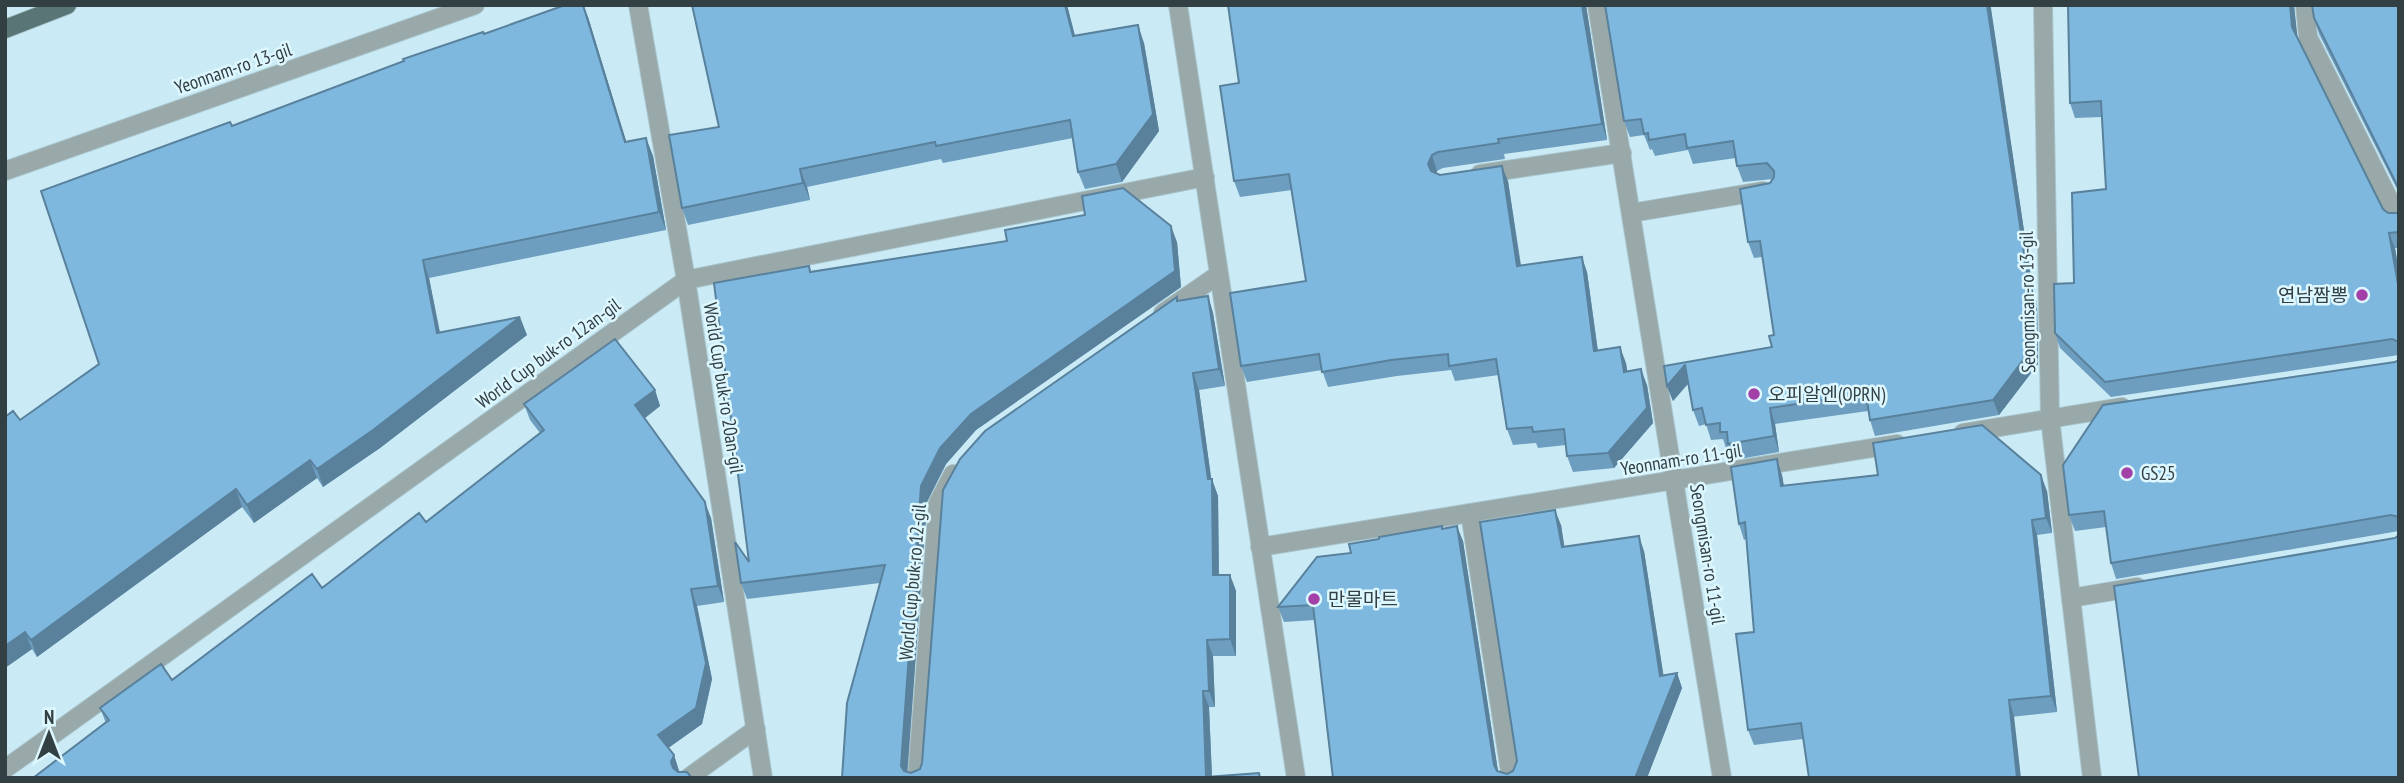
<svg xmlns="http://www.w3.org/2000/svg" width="2404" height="783" font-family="'PT Sans Narrow','Noto Sans KR',sans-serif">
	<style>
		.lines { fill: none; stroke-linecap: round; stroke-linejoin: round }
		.service-casing { stroke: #a9c5ce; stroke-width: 20 }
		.minor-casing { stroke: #a9c5ce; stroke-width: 20 }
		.primary-casing { stroke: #a9c5ce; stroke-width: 20 }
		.service { stroke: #99a8a8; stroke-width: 18 }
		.minor { stroke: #99a8a8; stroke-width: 18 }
		.primary { stroke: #5a7575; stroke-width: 18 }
		.wall { fill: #6d9ec0 }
		.shaded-wall { fill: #59819c }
		.building { fill: #7fb8df; stroke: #59819c; stroke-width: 2 }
		.poi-dot { fill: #a340a7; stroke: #ddf7ff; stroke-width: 2.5 }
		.labels { text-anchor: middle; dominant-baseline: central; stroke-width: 5; stroke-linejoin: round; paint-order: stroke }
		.street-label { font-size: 19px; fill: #323f43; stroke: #ddf7ff }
		.poi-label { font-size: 19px; fill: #323f43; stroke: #ddf7ff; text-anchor: start }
	</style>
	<rect width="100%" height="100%" fill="#caebf5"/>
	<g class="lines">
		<!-- service casing -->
		<g class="service-casing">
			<path id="service" d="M1480,174L1622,153
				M1631,213L1763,191
				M1163,313L1218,275
				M1470,513L1511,778
				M2071,598L2137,587
				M5,769L686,280L1205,177
				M917,778L938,503L953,474"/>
		</g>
		<!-- minor casing -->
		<g class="minor-casing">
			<path id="minor" d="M638,5L686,280L763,778
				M1178,5L1296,778
				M1597,5L1722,778
				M2043,5L2050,418L2092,778
				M2305,5L2308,37L2399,219
				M5,171L475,5
				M1963,433L2122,407
				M1260,547L1897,444
				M688,778L756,729"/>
		</g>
		<!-- primary casing -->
		<g class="primary-casing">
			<path id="primary" d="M5,29L67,5"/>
		</g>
		<!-- service -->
		<use href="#service" class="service"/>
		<!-- minor -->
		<use href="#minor" class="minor"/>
		<!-- primary -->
		<use href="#primary" class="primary"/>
	</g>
	<!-- wall -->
	<path class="wall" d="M692,5H1067L1075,35L1144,43L1159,131L1122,182L1085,189L1078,172L1073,138L943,163L941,159L807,187L810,200L688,225L682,208L719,127Z
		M1228,5H1586L1607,140L1504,154L1505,159L1443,168L1437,171L1436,173L1440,175L1508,181L1521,265L1587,272L1598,351L1626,363L1627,372L1647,385L1653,423L1614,468L1573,472L1567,456L1566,445L1538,448L1536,443L1513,445L1507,429L1499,375L1455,381L1451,370L1397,376L1328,387L1322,370L1247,382L1241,366L1306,281L1292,190L1240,197L1234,181L1239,83Z
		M1605,5H1990L2033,291L2037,302L2038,364L1999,415L1875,436L1870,420L1868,411L1775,424L1779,452L1734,460L1729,448H1726L1723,439L1711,440L1706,424L1699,426L1693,410L1688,384L1673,401L1667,386L1772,347L1774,335L1762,257L1754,258L1748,242L1770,183L1773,179L1743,182L1737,166L1736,158L1693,164L1688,150L1655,156L1652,149L1650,150L1644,135L1630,137L1624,121Z
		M2399,5V193L2319,34L2314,18Z
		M2294,6L2297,37L2383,209L2388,213H2399V248H2395L2399,272V355L2111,397L2060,348L2055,333L2074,283L2106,189L2102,117L2075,118L2070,103Z
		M588,17L626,142L646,138L653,156L666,230L429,278L440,332L527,335L380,448L323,487L317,478L254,523L242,507L37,657L32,649L5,668V417L20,420L99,364L232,126L484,34Z
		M1177,242L1181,287L976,430L946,464L927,502L907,772L911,773L920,769L1177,297L1178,301L1208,296L1213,313L1225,386L1199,390L1211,479L1218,496L1219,575H1230L1236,591V656H1213L1215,707H1209L1212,776L842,778L880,583L747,599L741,583L749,562L809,266L811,271Z
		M2399,360V531L2116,579L2111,563L2106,527L2075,531L2069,515Z
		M655,390L660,406L645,418L711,518L724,602L697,606L712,679L702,724L668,748L674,755L679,771V772L692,778L106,723L100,708L172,680L426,522L540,433L530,420L524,404Z
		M1782,475L1784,486L2047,491L2052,533L2037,535L2057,712L1803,739L1754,745L1748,730L1754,632L1746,539L1744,540L1739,524Z
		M1561,525L1564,547L1644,551L1663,675L1677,673L1682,688L1647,778H1333L1315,620L1284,622L1278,607L1351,553L1443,528L1463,541L1498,771L1507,774L1513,771L1517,761Z"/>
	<!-- shaded-wall -->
	<path class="shaded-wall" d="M583,5L588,17L632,160L625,142Z
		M1065,5H1067L1079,53L1073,36Z
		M1582,5H1586L1607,140L1602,124Z
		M1987,5H1990L1991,8L2033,291L2037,302L2038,364L1999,415L1993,400Z
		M2290,5H2294L2298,42L2292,27Z
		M1138,25L1144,43L1159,131L1122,182L1116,164Z
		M646,138L653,156L666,230L659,212Z
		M1432,155L1437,171L1434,180L1428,164Z
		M1502,166L1508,181L1523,282L1517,266Z
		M800,169L807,187L810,200L803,183Z
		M1171,226L1177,242L1181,287L976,430L946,464L927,502L907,778L901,766L921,486L940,448L971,414Z
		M2389,233L2395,248L2399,272V290Z
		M1582,257L1587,272L1600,367L1594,351Z
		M423,260L429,278L443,350L437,333Z
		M1208,296L1213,313L1225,386L1219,369Z
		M520,317L527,335L380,448L323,487L317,469Z
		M1620,347L1626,363L1630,388L1624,372Z
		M1685,365L1690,381L1673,401L1667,386Z
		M1641,369L1647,385L1653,423L1614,468L1608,453Z
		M1193,373L1199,390L1212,484V479L1218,496L1219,592L1213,575L1208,479Z
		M655,390L660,406L641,421L635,405Z
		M1770,408L1775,424L1779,452L1774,436Z
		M1777,459L1782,475L1786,501L1781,486Z
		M310,460L317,478L254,523L247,505Z
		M2041,475L2047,491L2052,533L2046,518Z
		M236,489L242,507L37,657L31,640Z
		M705,502L711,518L724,602L718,586Z
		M1555,510L1561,525L1567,562L1562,547Z
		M2032,520L2037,535L2057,712L2051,696Z
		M1457,526L1463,541L1499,778L1494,765Z
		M1639,536L1644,551L1666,691L1660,676Z
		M1230,575L1236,591V656L1230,639Z
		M691,589L697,606L712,679L702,724L664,751L658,735Z
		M25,632L32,649L5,668V646Z
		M1207,640L1213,656L1215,707L1209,691Z
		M1677,673L1682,688L1647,778H1635Z
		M1203,691L1209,707L1212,778H1207Z
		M2009,700L2014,716L2021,778H2017Z
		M674,755L679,771L677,778L671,762Z"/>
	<!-- building -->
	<path class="building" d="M565,5H583L625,142L646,138L659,212L423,260L437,333L520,317L373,430L317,469L310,460L247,505L236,489L31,640L25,632L5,646V417L13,411L20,420L99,364L41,191L230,122L232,126L404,61L403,59L483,32L484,34Z
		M692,5H1065L1073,36L1138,25L1153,114L1116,164L1078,172L1070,120L936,146L935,142L800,169L803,183L682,208L669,135L719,127Z
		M1228,5H1582L1602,124L1498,139L1499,143L1438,152L1432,155L1428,164L1431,171L1440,175L1502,166L1517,266L1582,257L1594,351L1620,347L1624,372L1641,369L1647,408L1608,453L1567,456L1564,429L1533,432L1532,427L1507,429L1496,359L1449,366L1448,354L1391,360L1322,372L1319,354L1241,366L1230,293L1306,281L1289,174L1234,181L1220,86L1239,83Z
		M1605,5H1987L2029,286H2031L2032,348L1993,400L1870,420L1866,394L1770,408L1774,436L1728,444L1727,432H1720V423L1706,425L1702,408L1693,410L1685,365L1667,386L1664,366L1772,347L1769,336L1774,335L1760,241L1748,242L1740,189L1770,183L1774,177V171L1767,163L1737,166L1733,141L1687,148L1685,134L1649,140L1648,133L1644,134L1641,119L1624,121Z
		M2068,5H2290L2292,27L2383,209L2388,213H2399V232L2389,233L2399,290V342L2392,339L2105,382L2055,333L2054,284L2074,283L2072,193L2106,189L2101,101L2070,103Z
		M2312,5H2399V189L2314,18Z
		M1123,188L1171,226L1175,271L971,414L940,448L921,486L901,766L904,771L911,773L920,769L922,763L943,490L960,459L985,431L1177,297V301L1208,296L1219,369L1193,373L1208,479H1212L1213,575H1230V639L1207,640L1209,691H1203L1206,777L1259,773L1260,778H842L847,703L885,565L741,583L735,542L749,562L714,283L809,266L810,272L1007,241L1005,230L1085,215L1082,196Z
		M615,339L655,390L635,405L705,502L718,586L691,589L706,663L696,708L658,735L674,755L671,762L673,768L678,772H687L692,778H33L109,720L100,708L161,664L172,680L312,574L322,588L419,513L426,522L544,430L524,404Z
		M2399,360V517L2391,515L2111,563L2104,511L2069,515L2063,465L2103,405L2395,362Z
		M1982,425L2041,475L2046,518L2032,520L2051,696L2009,700L2017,778H1809L1801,723L1748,730L1736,634L1754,632L1745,522L1739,524L1731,467L1777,459L1781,486L1878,475L1873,443Z
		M1555,510L1562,547L1639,536L1660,676L1677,673L1635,778H1333L1313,605L1278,607L1317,557L1351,553L1349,544L1379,539V537L1442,526V529L1457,526L1494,765L1497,771L1507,774L1513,771L1517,761L1480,522Z
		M2399,535V778H2139L2114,586L2395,538Z"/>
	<!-- markers -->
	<g class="poi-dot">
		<circle cx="2362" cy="295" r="7"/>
		<circle cx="1754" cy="394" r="7"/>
		<circle cx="2127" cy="473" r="7"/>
		<circle cx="1314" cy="599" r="7"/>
	</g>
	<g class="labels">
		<!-- street labels -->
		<g class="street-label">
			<text transform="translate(233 68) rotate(-19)">Yeonnam-ro 13-gil</text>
			<text transform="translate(2027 302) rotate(-91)">Seongmisan-ro 13-gil</text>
			<text transform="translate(548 353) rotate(-36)">World Cup buk-ro 12an-gil</text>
			<text transform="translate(724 388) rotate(81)">World Cup buk-ro 20an-gil</text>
			<text transform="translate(1681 459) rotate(-9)">Yeonnam-ro 11-gil</text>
			<text transform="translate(1708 554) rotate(81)">Seongmisan-ro 11-gil</text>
			<text transform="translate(912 582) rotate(-85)">World Cup buk-ro 12-gil</text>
		</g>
		<!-- poi labels -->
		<g class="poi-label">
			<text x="2348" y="295" text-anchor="end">연남짬뽕</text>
			<text x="1768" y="394">오피알엔(OPRN)</text>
			<text x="2141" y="473">GS25</text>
			<text x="1328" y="599">만물마트</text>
		</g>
	</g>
	<!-- border -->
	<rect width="2404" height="783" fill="none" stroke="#323f43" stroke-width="14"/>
	<!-- north arrow -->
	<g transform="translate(49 734)" stroke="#ddf7ff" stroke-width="5" paint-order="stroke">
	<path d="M0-5L12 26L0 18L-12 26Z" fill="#323f43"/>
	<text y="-10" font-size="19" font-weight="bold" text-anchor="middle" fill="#323f43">N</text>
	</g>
</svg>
